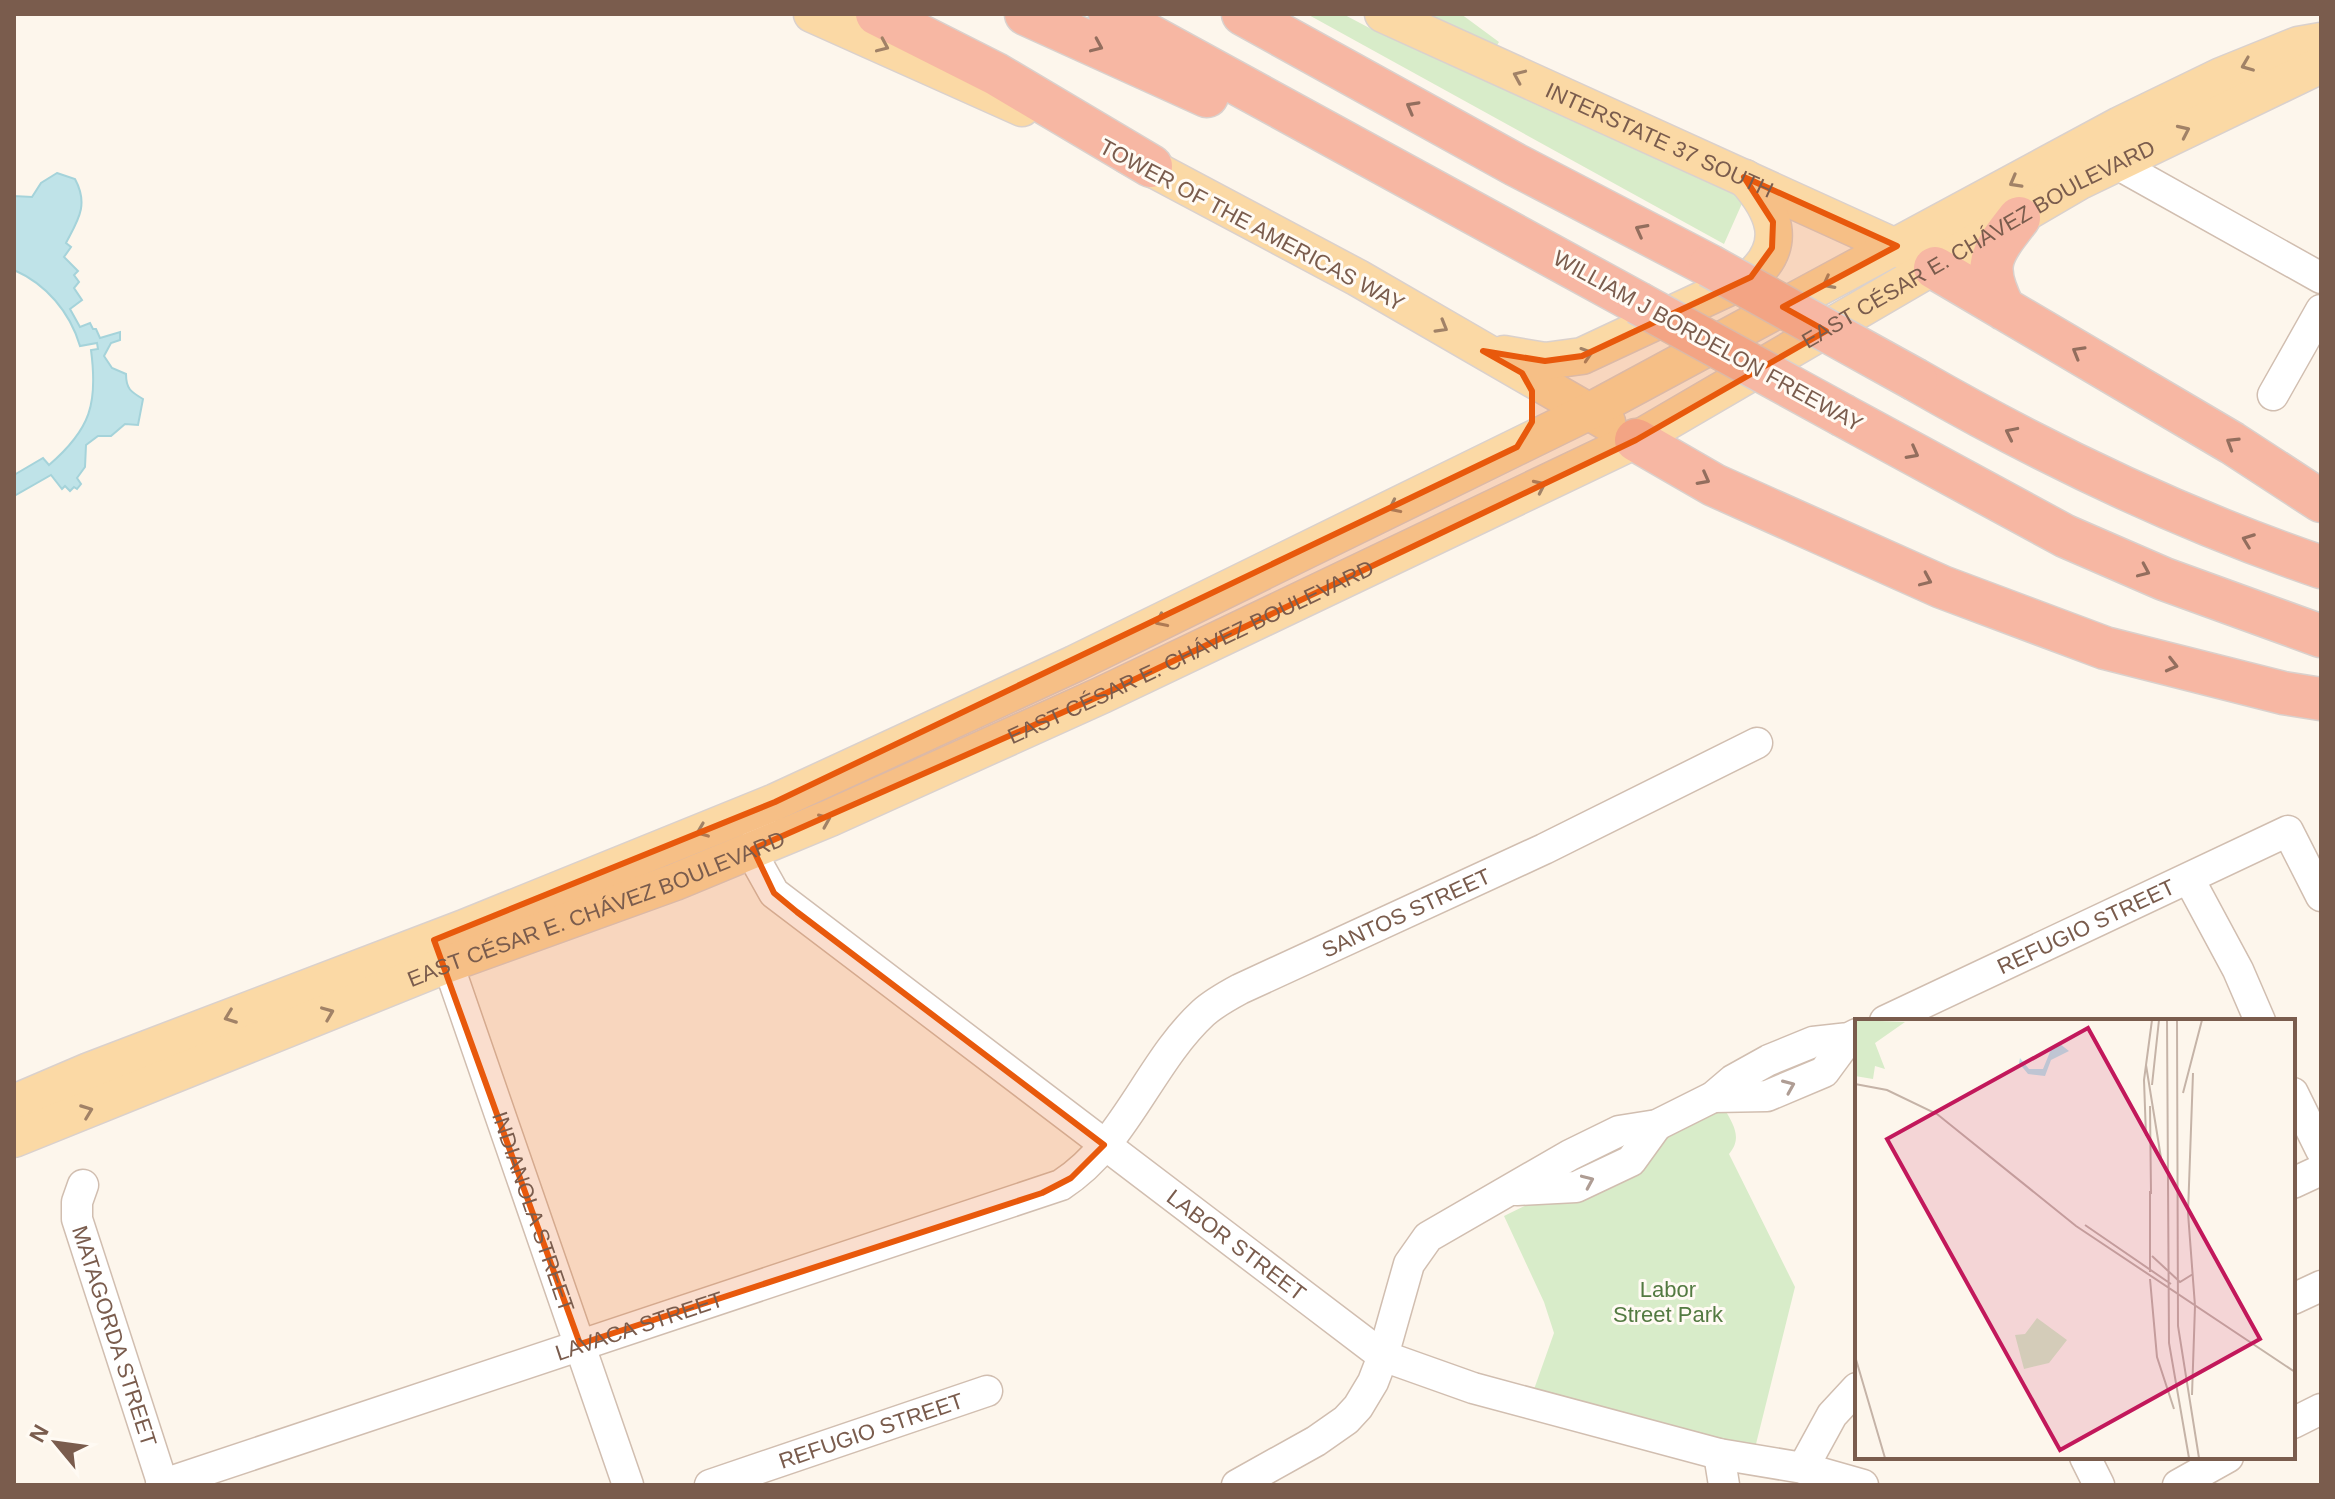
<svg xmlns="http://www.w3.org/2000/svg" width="2335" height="1499" font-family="Arial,sans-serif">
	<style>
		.green { fill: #d8ecc9 }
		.water { fill: #bfe3e8; stroke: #a5d3da; stroke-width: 2 }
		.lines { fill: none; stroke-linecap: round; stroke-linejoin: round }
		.minor-casing { stroke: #d1beb0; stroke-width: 33 }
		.major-casing { stroke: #dad1cd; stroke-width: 39 }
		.highway-casing { stroke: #dad1cd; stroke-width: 45 }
		.minor { stroke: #fff; stroke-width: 30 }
		.major { stroke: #fbd9a5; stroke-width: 36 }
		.highway { stroke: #f7b7a3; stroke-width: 42 }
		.highway-bridge-casing { stroke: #dad1cd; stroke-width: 45; stroke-linecap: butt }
		.highway-bridge { stroke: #f7b7a3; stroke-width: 42 }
		.oneway { stroke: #a18267 }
		.oneway2 { stroke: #936e5e }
		.oneway3 { stroke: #af9d94 }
		.marked { fill: #e8590c; fill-opacity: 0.2; stroke: #e8590c; stroke-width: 6; stroke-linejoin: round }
		.labels { text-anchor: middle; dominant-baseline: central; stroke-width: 6; stroke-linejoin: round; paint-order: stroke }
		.street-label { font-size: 22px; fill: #7a5c4d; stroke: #fffaf3 }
		.park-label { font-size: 22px; fill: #537a41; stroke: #fffaf3 }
		.inset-road { fill: none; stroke: #c5b3a7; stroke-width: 2 }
		.view { fill: #c2185b; fill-opacity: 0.15; stroke: #c2185b; stroke-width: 4 }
		.inset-edge { fill: none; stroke: #7a5c4d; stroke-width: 4 }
	</style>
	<rect width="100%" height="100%" fill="#fdf6ec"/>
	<!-- green -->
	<path class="green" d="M1307,14H1343L1377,32L1744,199L1724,244Z
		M1422,14H1461L1499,42L1496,47Z
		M1724,1108C1733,1124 1743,1138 1729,1154L1795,1287L1755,1448L1532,1395L1554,1333L1544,1302L1504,1216Z"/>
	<!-- water -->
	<path class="water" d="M57,173L75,179C89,205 78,220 66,243L71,247L64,257L78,271L74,275L79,282L74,288L82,300L70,309L80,327L90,323L93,329H96L100,338L120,332V340L111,343L104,356L112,368L126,374C126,389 131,392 143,399L138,425L125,424L111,436H98L86,445L85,467L77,478L81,484L77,489L74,487L70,491L65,486L62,489L51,475L14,496V475L43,458L49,465C91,429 98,403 91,350L98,349L97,343L80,346C70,312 46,284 14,270V196L32,197L41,183Z"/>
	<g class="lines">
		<!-- minor casing -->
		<g class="minor-casing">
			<g id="minor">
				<path d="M2101,155L2321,278"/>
				<path d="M2273,395L2321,310"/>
				<path id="s1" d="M762,829L753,849L760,868L774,893L1383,1356L1473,1388L1719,1454L1803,1468L1863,1485"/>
				<path d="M2189,879L2238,970L2260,1021"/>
				<path id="s2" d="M437,945L448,964L628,1485"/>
				<path id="s3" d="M1885,1021L2288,831L2321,896"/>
				<path d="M2293,1093L2321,1150"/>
				<path d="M1713,1097L1767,1096L1824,1072L1849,1038"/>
				<path d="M2293,1183L2321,1170"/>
				<path id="s4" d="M83,1185L77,1202V1219L163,1485"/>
				<path d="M1517,1190L1576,1187L1631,1161L1657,1125"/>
				<path d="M2293,1299L2321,1286"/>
				<path d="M2293,1423L2321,1409"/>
				<path d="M1719,1454L1724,1485"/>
				<path d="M2085,1457L2099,1485"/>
				<path d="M1803,1468L1832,1415L1857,1388"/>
				<path id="s5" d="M161,1485L1061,1185C1125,1144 1149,1063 1203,1013C1214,1003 1227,996 1240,989L1544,849L1757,743"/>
				<path id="s6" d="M710,1485L987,1391"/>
				<path d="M1237,1485L1316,1441L1346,1420L1358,1407L1373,1382L1383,1356L1409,1264L1428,1237L1570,1155L1619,1131L1657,1125L1713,1097L1733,1080L1769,1060L1813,1042L1849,1038L1857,1034"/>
				<path d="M2178,1485L2228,1457"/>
			</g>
		</g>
		<!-- major casing -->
		<g class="major-casing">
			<g id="major">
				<path d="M812,14L1022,108"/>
				<path id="s7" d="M1383,14L1913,255"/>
				<path d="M1127,155L1358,278L1607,422"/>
				<path d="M1504,354L1545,361L1582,356L1751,277C1789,244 1774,211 1745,178"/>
				<path d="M14,1103L89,1071L464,928L775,802L1074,664L1590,411L2120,125L2221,76L2298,45L2321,41"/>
				<path id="s8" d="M14,1139L448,964L675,882L830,818L1102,695L1636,440L2080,181L2321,65"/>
			</g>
		</g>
		<!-- highway casing -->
		<g class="highway-casing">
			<path id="highway" d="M877,14L996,74L1151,166
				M1026,14L1207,96
				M1110,14L1638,303
				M1243,14L1516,165L1710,266
				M1935,268L2232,443L2321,501
				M2004,309C1982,265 1990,255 2019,218
				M1916,380C2045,454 2180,519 2321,567
				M1844,416L2065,536L2164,579L2321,636
				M1636,440L1714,485L1942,587L2105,648L2283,693L2321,699"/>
		</g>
		<!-- minor -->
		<use href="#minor" class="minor"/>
		<!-- major -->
		<use href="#major" class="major"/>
		<!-- highway -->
		<use href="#highway" class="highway"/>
		<!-- highway-bridge casing -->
		<g class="highway-bridge-casing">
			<path id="highway-bridge" d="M1710,266L1916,380
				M1638,303L1844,416"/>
		</g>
		<!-- highway-bridge -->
		<use href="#highway-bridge" class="highway-bridge"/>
	</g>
	<!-- one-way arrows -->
	<defs><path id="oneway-chevron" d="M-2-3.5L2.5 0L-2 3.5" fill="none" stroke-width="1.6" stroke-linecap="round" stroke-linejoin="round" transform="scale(2)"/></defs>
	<g class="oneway">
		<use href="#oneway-chevron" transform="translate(883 46) rotate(24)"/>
		<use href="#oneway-chevron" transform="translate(2247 65) rotate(158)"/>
		<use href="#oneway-chevron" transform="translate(1519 76) rotate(-156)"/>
		<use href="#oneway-chevron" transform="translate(2184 131) rotate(-25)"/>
		<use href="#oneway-chevron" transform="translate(2015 182) rotate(151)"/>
		<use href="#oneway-chevron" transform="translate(1828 283) rotate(152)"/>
		<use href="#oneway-chevron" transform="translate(1442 327) rotate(30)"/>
		<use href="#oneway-chevron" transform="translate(1587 354) rotate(-18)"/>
		<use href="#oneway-chevron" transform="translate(1540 486) rotate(-25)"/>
		<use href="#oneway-chevron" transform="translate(1394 507) rotate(154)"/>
		<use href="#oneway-chevron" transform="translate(1161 621) rotate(154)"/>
		<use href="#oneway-chevron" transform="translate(825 820) rotate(-23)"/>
		<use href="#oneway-chevron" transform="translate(702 831) rotate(158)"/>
		<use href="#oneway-chevron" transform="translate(328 1013) rotate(-22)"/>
		<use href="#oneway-chevron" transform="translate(230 1017) rotate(159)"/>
		<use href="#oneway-chevron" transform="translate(87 1111) rotate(-21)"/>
	</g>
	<g class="oneway2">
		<use href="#oneway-chevron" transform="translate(1097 46) rotate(24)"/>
		<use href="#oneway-chevron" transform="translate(1412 107) rotate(-151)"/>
		<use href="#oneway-chevron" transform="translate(1641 230) rotate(-152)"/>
		<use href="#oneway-chevron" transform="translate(2078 352) rotate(-150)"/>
		<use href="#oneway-chevron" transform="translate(2011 433) rotate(-154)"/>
		<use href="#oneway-chevron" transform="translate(2232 443) rotate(-148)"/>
		<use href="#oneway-chevron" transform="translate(1913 453) rotate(28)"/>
		<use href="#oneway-chevron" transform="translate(1704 479) rotate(28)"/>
		<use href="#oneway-chevron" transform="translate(2248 540) rotate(-159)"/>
		<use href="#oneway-chevron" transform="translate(2144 571) rotate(24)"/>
		<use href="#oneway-chevron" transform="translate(1926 580) rotate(24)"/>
		<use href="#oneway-chevron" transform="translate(2172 665) rotate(14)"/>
	</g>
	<g class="oneway3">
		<use href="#oneway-chevron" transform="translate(1789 1086) rotate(-23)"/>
		<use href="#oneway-chevron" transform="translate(1588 1181) rotate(-24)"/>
	</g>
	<!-- marked area -->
	<path class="marked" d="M1744,177L1897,246L1783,307L1826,331L1636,440L1102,695L753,849L774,893L797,912L1104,1145L1071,1178L1042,1193L580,1344L434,940L775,802L1517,447L1532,422V391L1522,373L1483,351L1545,361L1582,356L1751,277L1772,248L1773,222Z"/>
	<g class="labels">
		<!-- street labels -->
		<g class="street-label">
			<text stroke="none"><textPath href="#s7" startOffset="304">INTERSTATE 37 SOUTH</textPath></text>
			<text transform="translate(1252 225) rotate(28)">TOWER OF THE AMERICAS WAY</text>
			<text stroke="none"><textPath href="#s8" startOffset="2162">EAST CÉSAR E. CHÁVEZ BOULEVARD</textPath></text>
			<text transform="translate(1708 341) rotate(29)">WILLIAM J BORDELON FREEWAY</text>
			<text stroke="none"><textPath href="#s8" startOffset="1274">EAST CÉSAR E. CHÁVEZ BOULEVARD</textPath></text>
			<text stroke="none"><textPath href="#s8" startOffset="626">EAST CÉSAR E. CHÁVEZ BOULEVARD</textPath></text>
			<text stroke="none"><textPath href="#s5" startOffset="1400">SANTOS STREET</textPath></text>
			<text stroke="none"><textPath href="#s3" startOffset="222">REFUGIO STREET</textPath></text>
			<text stroke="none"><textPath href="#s2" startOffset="284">INDIANOLA STREET</textPath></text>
			<text stroke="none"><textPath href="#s1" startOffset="652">LABOR STREET</textPath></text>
			<text stroke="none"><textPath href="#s5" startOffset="504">LAVACA STREET</textPath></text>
			<text stroke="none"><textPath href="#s4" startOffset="158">MATAGORDA STREET</textPath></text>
			<text stroke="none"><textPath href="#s6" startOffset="170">REFUGIO STREET</textPath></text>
		</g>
		<!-- park labels -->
		<g class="park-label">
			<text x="1668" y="1289">Labor<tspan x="1668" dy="25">Street Park</tspan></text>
		</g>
	</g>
	<!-- overview -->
	<g transform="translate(1855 1019)">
		<rect width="440" height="440" fill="#fdf6ec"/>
		<path d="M0,1L50,3L20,24L30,50L20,47L18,60L0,57ZM182,299L212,321L194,344L169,350L160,316L170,315Z" fill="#d8ecc9"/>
		<path d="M205,25L214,32L196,41L190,57L173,55L164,44L165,39L174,50H188L197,28Z" fill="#bfe3e8"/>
		<path class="inset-road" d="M312,1L314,324L334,439M322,1L323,307L344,439M291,46L306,139M338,54L333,194L340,287M0,65L32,71L82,95L221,207L440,353M297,66L304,1M328,74L347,1M295,87L296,175M291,117L289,61L297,1M230,206L316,265M297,237L325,263L338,255M295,253V172M295,260L302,338L319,390M0,337L30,439M337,376L340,287"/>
		<path class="view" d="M233,9L405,320L205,431L32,120Z"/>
		<rect width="440" height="440" class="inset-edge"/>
	</g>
	<!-- border -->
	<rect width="2335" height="1499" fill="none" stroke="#7a5c4d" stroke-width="32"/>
	<!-- north arrow -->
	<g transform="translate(56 1443) rotate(299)" stroke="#fffaf3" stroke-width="6" paint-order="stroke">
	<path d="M0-6L14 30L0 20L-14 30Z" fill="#7a5c4d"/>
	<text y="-12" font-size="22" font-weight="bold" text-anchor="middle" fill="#7a5c4d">N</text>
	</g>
</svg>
